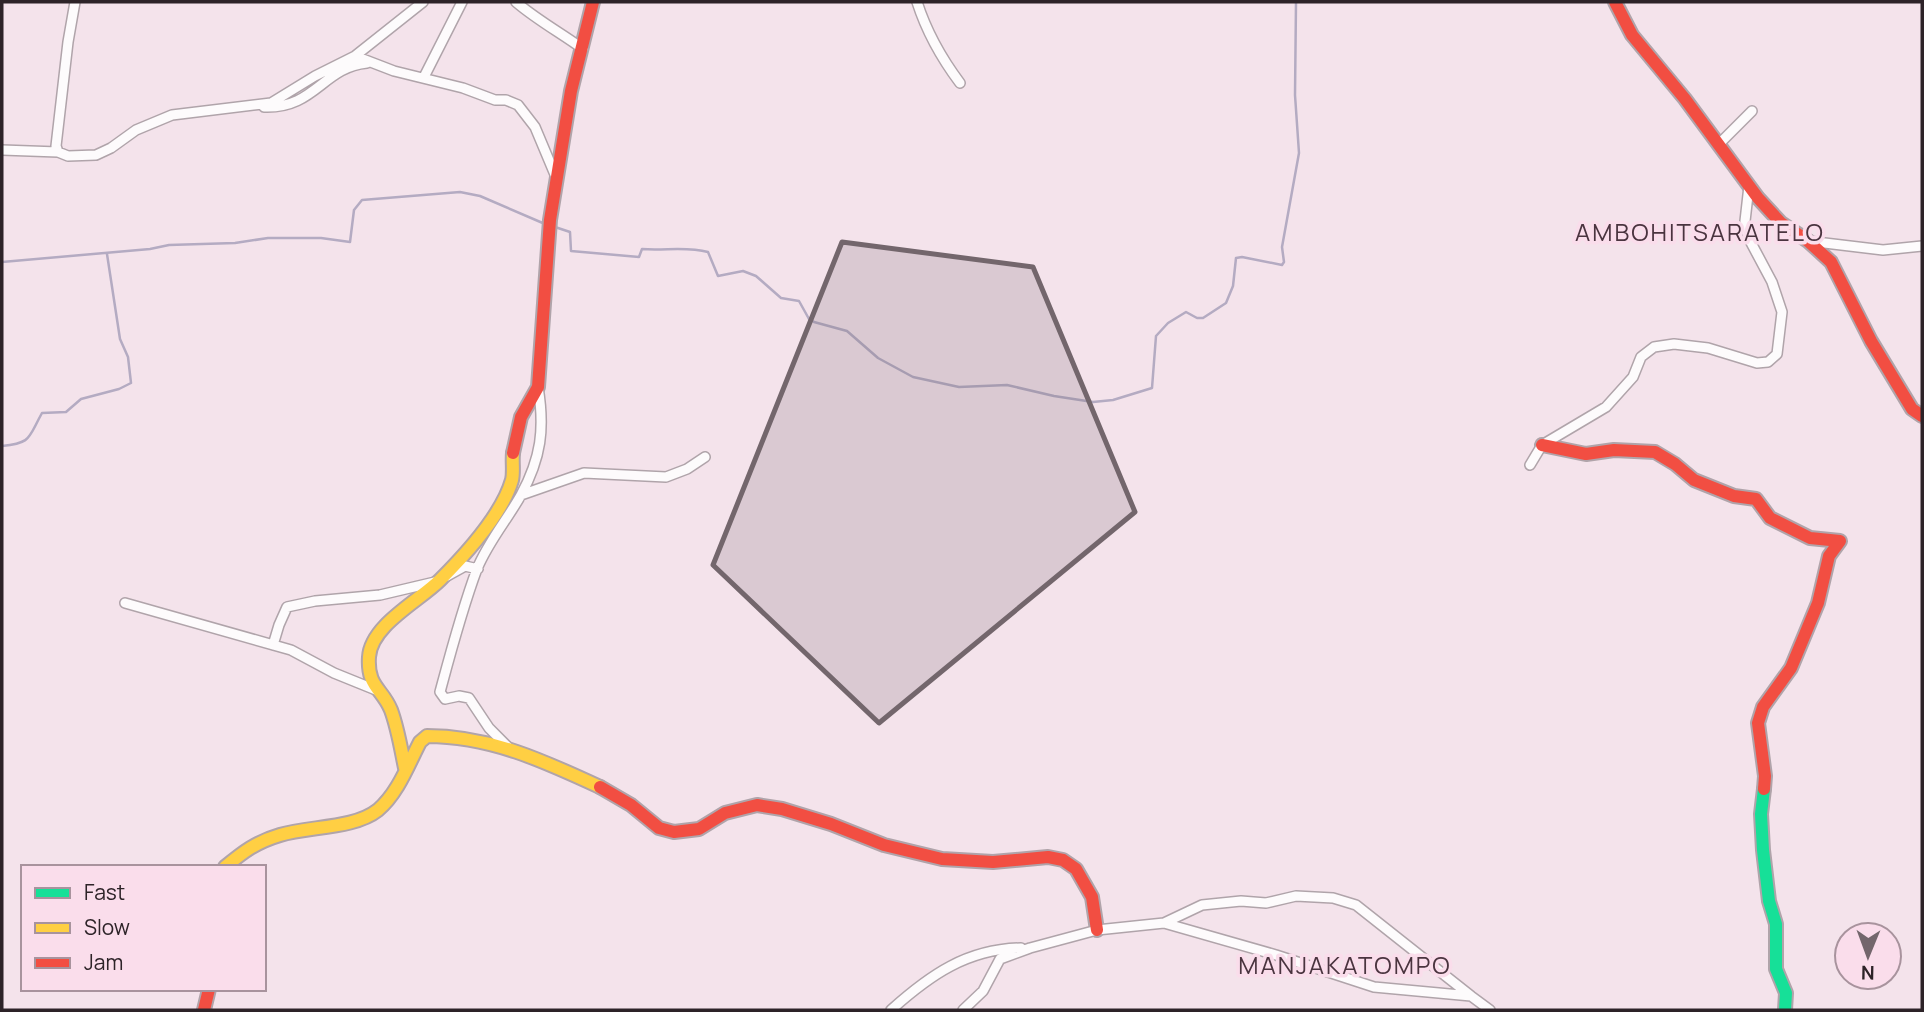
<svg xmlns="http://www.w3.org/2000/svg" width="1924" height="1012" font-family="Manrope,sans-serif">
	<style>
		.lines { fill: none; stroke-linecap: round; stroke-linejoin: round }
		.stream { stroke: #b4abc2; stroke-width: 2.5 }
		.street-casing { stroke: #b0a4aa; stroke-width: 12 }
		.fast-casing { stroke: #b0a4aa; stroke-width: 16 }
		.slow-casing { stroke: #b0a4aa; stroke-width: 16 }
		.jam-casing { stroke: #b0a4aa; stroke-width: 16 }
		.street { stroke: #fdfbfc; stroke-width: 9 }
		.fast { stroke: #16e098; stroke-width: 12 }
		.slow { stroke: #ffcf43; stroke-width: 12 }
		.jam { stroke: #f24e42; stroke-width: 12 }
		.marked { fill: #73666c; fill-opacity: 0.2; stroke: #73666c; stroke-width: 5; stroke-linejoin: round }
		.labels { text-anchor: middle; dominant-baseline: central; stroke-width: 7; stroke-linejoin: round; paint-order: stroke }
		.quarter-label { font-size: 24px; letter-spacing: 2px; fill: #4a343f; stroke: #faddeb }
	</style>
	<rect width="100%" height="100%" fill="#f4e3eb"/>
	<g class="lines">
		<!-- stream -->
		<path class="stream" d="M555,227L570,232L571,251L639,257L642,249C664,251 686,246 708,252L718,276L743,271L756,276L781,298L799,301L809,319L814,322L847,331L878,358L913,377L959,387L1007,385L1054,396L1093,402L1113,400L1152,388L1156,336L1168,323L1186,312L1197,318H1203L1226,303L1233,286L1236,258L1242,257L1282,265L1284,262L1282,247L1299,153L1295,95L1296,2
			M2,262L150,249L169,245L235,243L268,238H321L350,242L354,210L362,200L460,192L480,196L545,224
			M2,446C32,443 28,438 42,413L66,412L81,399L119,389L131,383L128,357L120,339L107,254"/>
		<!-- street casing -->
		<g class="street-casing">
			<path id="street" d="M516,2C537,20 561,33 583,49
				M917,2C926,30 942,59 960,83
				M355,56L394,71L463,88L495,100H506L518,105L535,127L556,177
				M424,77L462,2
				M264,107C315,109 323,67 367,63
				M1719,144L1752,111
				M2,150L58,152L68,156L96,155L111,148L136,130L172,115L271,103L315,76L355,56L423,2
				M58,152L56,146L68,42L75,2
				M1808,241L1883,250L1922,246
				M1530,465L1542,445L1606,407L1633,377L1641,357L1654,347L1674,344L1708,348L1757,363L1768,362L1777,354L1782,312L1772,282L1748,237L1745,221L1749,186
				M521,495L584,473L666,477L687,469L705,457
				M447,576L465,566L478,569
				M125,603L291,650L334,673L376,690
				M273,645L279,625L287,607L315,601L380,595L435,582
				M508,747L489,728L469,698L459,696L445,699L440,692C451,651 462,609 477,569C488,542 507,520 521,495C541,458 545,429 538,387
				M1164,923L1202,905L1241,901L1266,903L1296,896L1333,898L1356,905L1471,996
				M891,1010C930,975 967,949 1021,948
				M963,1010L983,991L1000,959L1030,948L1097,930L1164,923L1276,955L1374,987L1471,996L1490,1010"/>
		</g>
		<!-- fast casing -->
		<g class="fast-casing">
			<path id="fast" d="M1764,789L1761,814L1763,850L1769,901L1776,924V969L1786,993L1785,1010"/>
		</g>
		<!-- slow casing -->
		<g class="slow-casing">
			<path id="slow" d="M405,768C401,749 398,729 391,710C382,688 367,687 369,657C371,625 419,601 440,580C465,555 502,515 512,480C514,472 512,462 513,453
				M225,867C243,852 256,842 280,835C309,826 354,829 378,810C398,793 408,765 420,742L427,736C490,736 544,761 600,787"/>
		</g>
		<!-- jam casing -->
		<g class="jam-casing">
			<path id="jam" d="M1615,2L1632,35L1685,99L1758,198L1781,223L1808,241L1831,262L1871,341L1912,409L1922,416
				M1542,445L1586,454L1614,450L1655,452L1675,464L1694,480L1734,496L1756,499L1770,518L1810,538L1840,541L1829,556L1818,603L1791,668L1763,707L1758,723L1765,776L1764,789
				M513,453L521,417L538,387L550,220L571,91L593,2
				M600,787L631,805L659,828L674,832L699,829L725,813L757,805L782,809L831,824L884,845L942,859L993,862L1048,857L1063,860L1076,869L1092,897L1097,930
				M204,1010L209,989"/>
		</g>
		<!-- street -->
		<use href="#street" class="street"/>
		<!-- fast -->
		<use href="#fast" class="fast"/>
		<!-- slow -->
		<use href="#slow" class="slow"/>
		<!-- jam -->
		<use href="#jam" class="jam"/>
	</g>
	<!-- marked area -->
	<path class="marked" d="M842,242L1033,267L1135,512L879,723L713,565Z"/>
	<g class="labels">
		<!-- quarter labels -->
		<g class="quarter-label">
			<text x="1700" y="231">AMBOHITSARATELO</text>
			<text x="1345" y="964">MANJAKATOMPO</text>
		</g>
	</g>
	<!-- border -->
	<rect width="1924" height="1012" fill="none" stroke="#2d2328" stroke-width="7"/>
	<!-- legend -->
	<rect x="21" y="865" width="245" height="126" fill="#faddeb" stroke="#a8939d" stroke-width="2"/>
	<rect x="35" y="888" width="35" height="10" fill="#16e098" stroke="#a8939d" stroke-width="2"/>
	<text x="84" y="900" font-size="21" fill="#2d2328">Fast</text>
	<rect x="35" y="923" width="35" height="10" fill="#ffcf43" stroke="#a8939d" stroke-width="2"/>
	<text x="84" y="935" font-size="21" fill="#2d2328">Slow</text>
	<rect x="35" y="958" width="35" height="10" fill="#f24e42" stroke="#a8939d" stroke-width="2"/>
	<text x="84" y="970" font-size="21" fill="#2d2328">Jam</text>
	<!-- north arrow -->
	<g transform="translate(1868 956) rotate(181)"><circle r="33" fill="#faddeb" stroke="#a8939d" stroke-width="2"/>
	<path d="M0-5L12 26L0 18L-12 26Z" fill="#73666c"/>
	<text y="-10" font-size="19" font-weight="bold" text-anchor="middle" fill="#2d2328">N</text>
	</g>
</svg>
